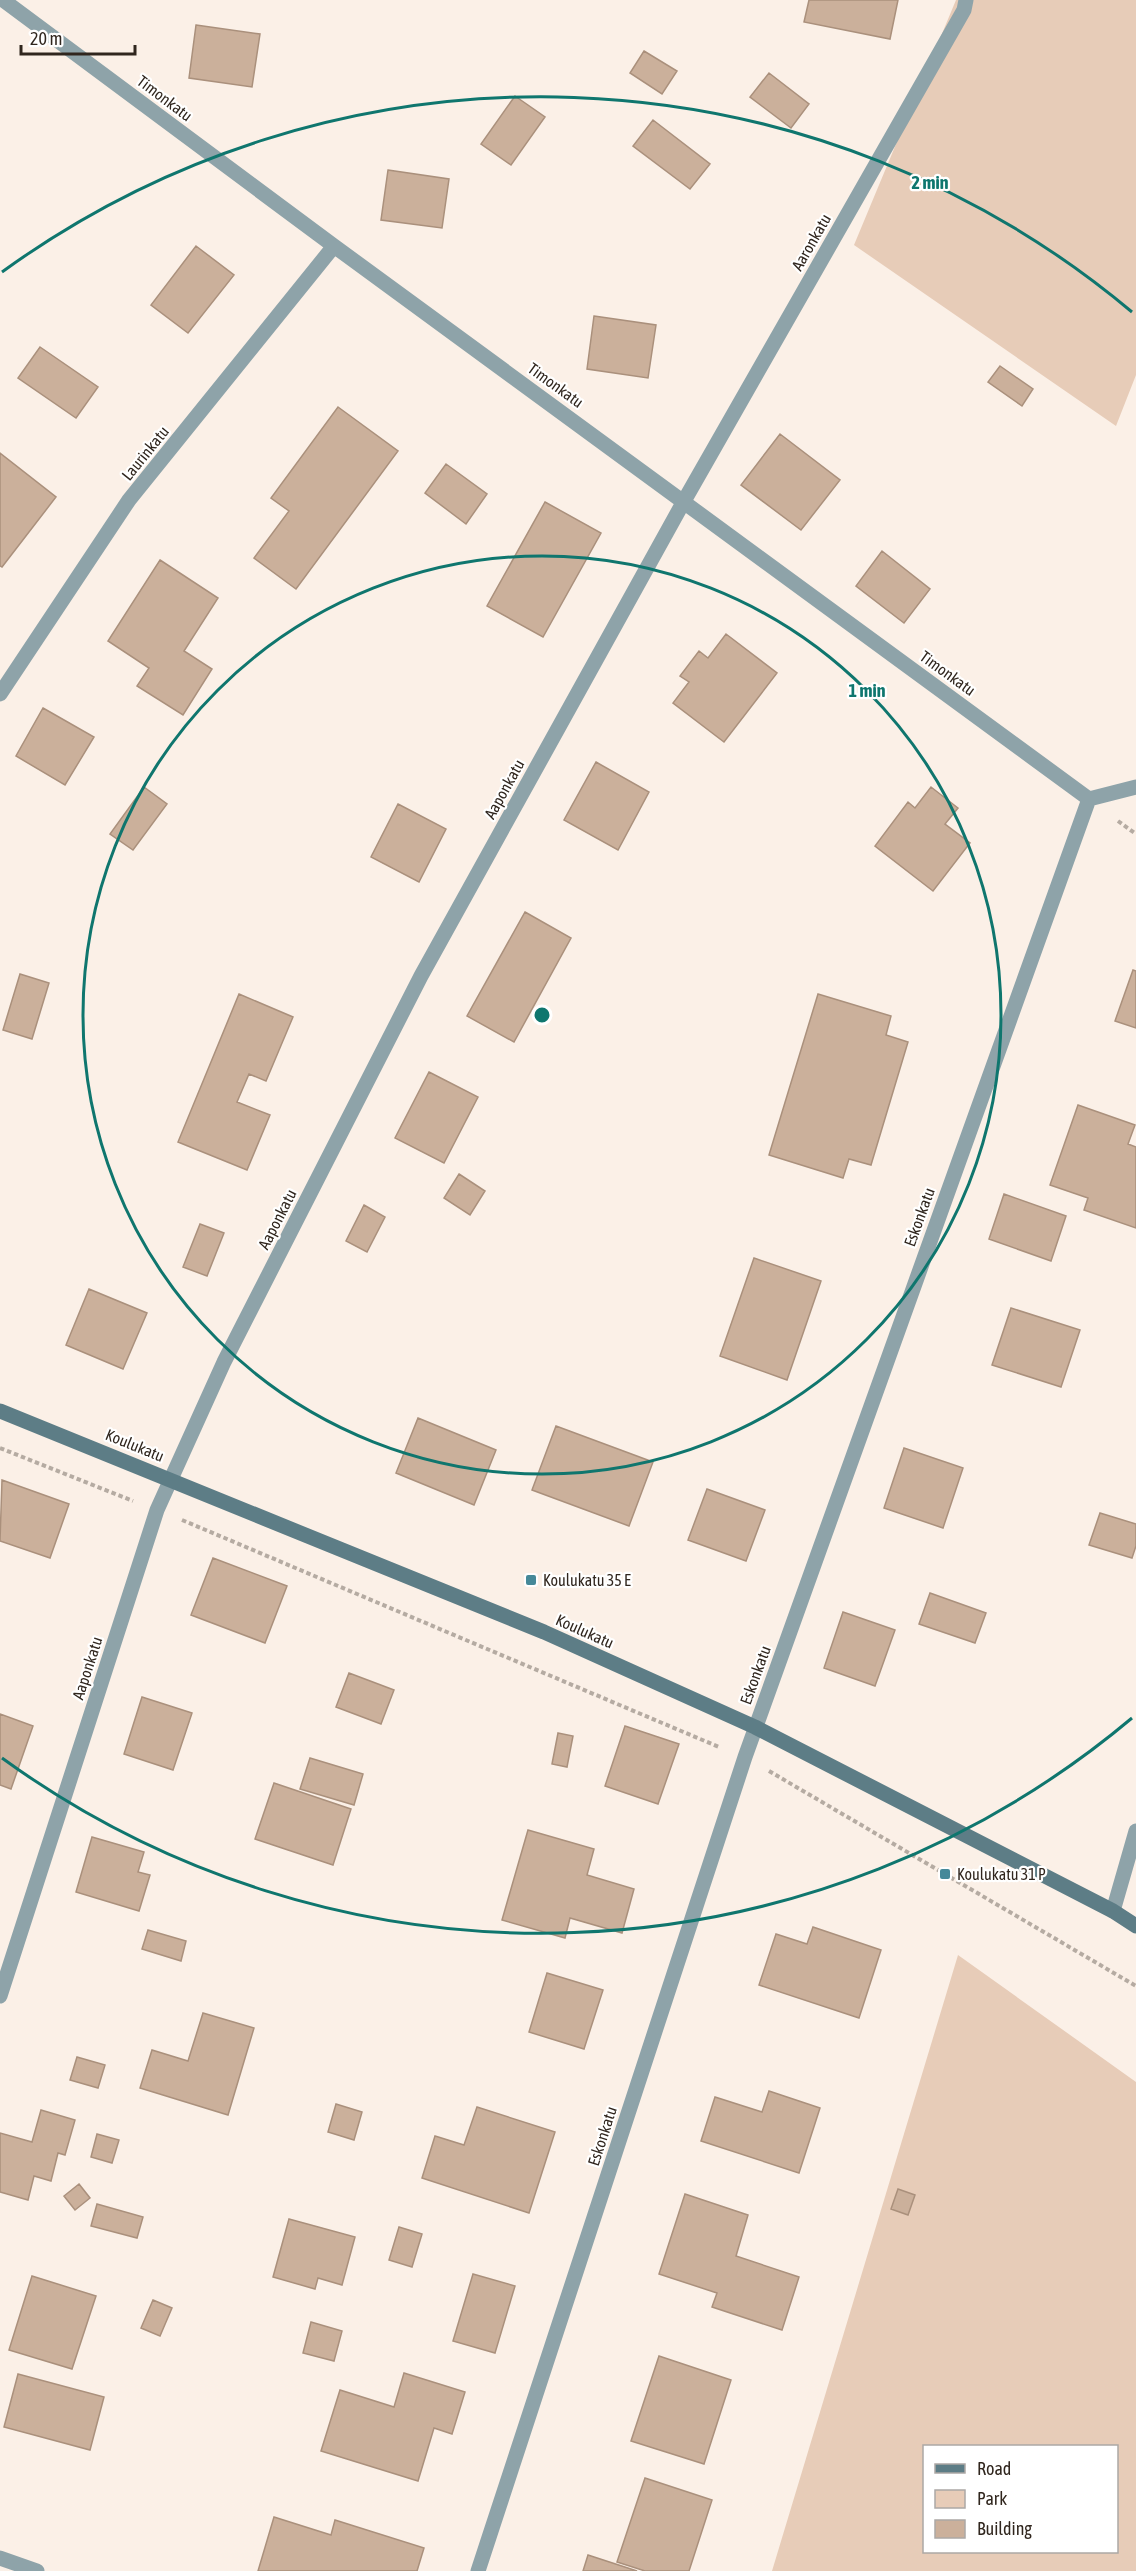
<svg xmlns="http://www.w3.org/2000/svg" width="1136" height="2571" font-family="'Asap Condensed',sans-serif">
	<style>
		.green { fill: #e7ccb8; fill-rule: evenodd }
		.building { fill: #cbb09b; stroke: #aa907c; stroke-width: 1.5 }
		.lines { fill: none; stroke-linecap: round; stroke-linejoin: round }
		.path { stroke: #b5aba2; stroke-width: 4; stroke-dasharray: 4.5 3; stroke-linecap: butt }
		.street { stroke: #8ea3a9; stroke-width: 15 }
		.secondary { stroke: #5d7d86; stroke-width: 15 }
		.ring { fill: none; stroke: #0f766e; stroke-width: 3 }
		.poi-dot { fill: #468999; stroke: #fff; stroke-width: 2 }
		.labels { text-anchor: middle; dominant-baseline: central; stroke-width: 4.5; stroke-linejoin: round; paint-order: stroke }
		.street-label { font-size: 16px; fill: #30261e; stroke: #fff }
		.poi-label { font-size: 16px; fill: #30261e; stroke: #fff; text-anchor: start }
		.centre { fill: #0f766e; stroke: #fff; stroke-width: 3 }
		.ring-label { font-size: 18px; text-anchor: middle; font-weight: bold; fill: #0f766e; stroke: #fff; stroke-width: 4.5; stroke-linejoin: round; paint-order: stroke }
	</style>
	<rect width="100%" height="100%" fill="#fbf0e7"/>
	<!-- green -->
	<path class="green" d="M956,0H1136V375L1116,426L854,245Z
		M958,1955L1136,2082V2571H772ZM924,2446H1116V2552H924Z"/>
	<!-- building -->
	<path class="building" d="M809,0H898L890,39L804,22Z
		M196,25L260,34L252,87L189,78Z
		M644,51L677,71L662,94L630,73Z
		M769,73L809,104L791,128L750,97Z
		M515,96L545,117L511,165L481,144Z
		M653,120L710,164L690,189L633,146Z
		M388,170L449,179L442,228L381,220Z
		M196,246L234,275L188,333L151,305Z
		M594,316L656,325L648,378L587,369Z
		M40,347L98,387L76,418L18,378Z
		M1000,366L1033,389L1022,406L988,382Z
		M338,407L398,451L296,589L254,558L289,511L271,498Z
		M780,434L840,480L801,530L741,485Z
		M0,453L56,497L2,567L0,566Z
		M446,464L487,494L466,524L425,493Z
		M545,502L601,533L543,637L487,606Z
		M882,551L930,589L904,623L856,586Z
		M160,560L218,598L184,651L212,669L183,715L137,686L149,668L108,641Z
		M726,634L777,673L724,742L673,703L689,682L680,676L699,651L708,658Z
		M43,708L94,737L65,785L16,756Z
		M596,762L649,792L618,850L564,820Z
		M144,787L167,804L133,850L110,834Z
		M931,787L958,808L945,824L970,843L933,891L875,846L908,802L915,808Z
		M398,804L446,829L419,882L371,857Z
		M525,912L571,938L514,1042L467,1016Z
		M1133,970L1136,971V1028L1115,1021Z
		M20,974L49,983L32,1039L3,1030Z
		M239,994L293,1017L266,1081L249,1074L237,1102L270,1115L247,1170L178,1142Z
		M818,994L891,1016L886,1035L908,1042L871,1165L849,1159L843,1178L769,1155Z
		M429,1072L478,1097L444,1163L395,1138Z
		M1078,1105L1135,1125L1128,1144L1136,1147V1228L1084,1210L1088,1198L1050,1185Z
		M459,1174L485,1191L470,1215L444,1198Z
		M1004,1194L1066,1216L1051,1261L989,1239Z
		M364,1205L385,1217L367,1252L346,1241Z
		M200,1224L224,1233L207,1276L183,1267Z
		M754,1258L821,1281L787,1380L720,1356Z
		M89,1289L147,1313L123,1369L66,1345Z
		M1011,1308L1080,1330L1061,1387L992,1365Z
		M418,1418L496,1450L474,1505L396,1473Z
		M556,1426L653,1462L629,1526L532,1490Z
		M904,1448L963,1468L943,1528L884,1508Z
		M2,1480L69,1504L50,1558L0,1541Z
		M707,1489L765,1510L746,1561L688,1540Z
		M1100,1513L1136,1524V1546L1132,1558L1089,1545Z
		M213,1558L287,1586L265,1643L191,1615Z
		M930,1593L986,1613L975,1643L919,1624Z
		M843,1612L895,1630L875,1686L824,1668Z
		M349,1673L394,1690L381,1724L336,1707Z
		M142,1697L192,1713L173,1770L124,1754Z
		M0,1714L33,1726L11,1789L0,1785Z
		M625,1726L679,1744L658,1804L605,1786Z
		M558,1733L573,1736L567,1767L552,1764Z
		M310,1758L363,1774L354,1805L300,1789Z
		M274,1783L351,1809L333,1865L255,1839Z
		M528,1830L594,1849L587,1875L634,1889L622,1933L570,1918L565,1938L502,1920Z
		M92,1837L144,1852L138,1872L150,1875L139,1911L76,1892Z
		M813,1927L881,1950L859,2018L759,1985L776,1934L807,1944Z
		M148,1930L186,1941L181,1961L142,1949Z
		M547,1973L603,1990L584,2049L529,2032Z
		M203,2013L254,2028L228,2115L140,2088L152,2050L188,2061Z
		M77,2057L105,2065L98,2088L70,2080Z
		M769,2091L820,2108L799,2173L701,2141L715,2097L762,2112Z
		M336,2104L362,2112L354,2140L328,2132Z
		M477,2107L555,2132L529,2213L422,2178L435,2136L464,2145Z
		M41,2110L75,2120L65,2155L58,2153L51,2181L34,2176L28,2200L0,2192V2133L32,2142Z
		M97,2134L119,2140L112,2163L91,2157Z
		M79,2184L90,2198L75,2210L64,2196Z
		M898,2189L915,2195L908,2215L891,2209Z
		M685,2194L748,2215L736,2256L799,2277L782,2330L712,2307L717,2293L659,2274Z
		M97,2204L143,2217L137,2238L91,2226Z
		M289,2219L355,2237L342,2285L318,2278L315,2289L273,2277Z
		M399,2227L422,2234L412,2267L389,2260Z
		M473,2274L515,2286L495,2353L453,2341Z
		M32,2276L96,2296L72,2369L9,2350Z
		M153,2300L172,2308L160,2336L141,2328Z
		M311,2322L342,2331L334,2361L303,2353Z
		M659,2356L731,2380L704,2464L631,2441Z
		M404,2373L465,2392L452,2434L434,2428L418,2481L321,2451L340,2390L394,2407Z
		M18,2374L104,2397L90,2450L4,2427Z
		M645,2478L712,2500L689,2571H645L617,2562Z
		M274,2517L331,2535L335,2520L424,2548L417,2571H258Z
		M588,2555L637,2571H583Z"/>
	<g class="lines">
		<!-- path -->
		<path class="path" d="M1118,821L1136,834
			M0,1448L133,1501
			M182,1520L719,1747
			M769,1771L1136,1986"/>
		<!-- street -->
		<path class="street" d="M3,0L334,246L1089,799
			M0,694L129,500L334,246
			M1089,799L1136,787
			M1113,1911L1136,1831
			M0,1996L157,1510L224,1362L421,976L684,501L964,10L966,0
			M0,2558L37,2571
			M478,2571L745,1757L1089,799"/>
		<!-- secondary -->
		<path class="secondary" d="M0,1411L544,1632L755,1727L1113,1911L1136,1926"/>
	</g>
	<!-- distance rings -->
	<g class="ring">
		<circle cx="542" cy="1015" r="459"/>
		<path d="M1132 1718A918 918 0 0 1 2 1758M2 272A918 918 0 0 1 1132 312"/>
	</g>
	<!-- markers -->
	<g class="poi-dot">
		<rect x="525" y="1574" width="12" height="12" rx="3"/>
		<rect x="939" y="1868" width="12" height="12" rx="3"/>
	</g>
	<g class="labels">
		<!-- street labels -->
		<g class="street-label">
			<text transform="translate(165 98) rotate(37)">Timonkatu</text>
			<text transform="translate(811 242) rotate(-60)">Aaronkatu</text>
			<text transform="translate(556 385) rotate(36)">Timonkatu</text>
			<text transform="translate(145 453) rotate(-51)">Laurinkatu</text>
			<text transform="translate(948 673) rotate(36)">Timonkatu</text>
			<text transform="translate(504 789) rotate(-61)">Aaponkatu</text>
			<text transform="translate(919 1217) rotate(-70)">Eskonkatu</text>
			<text transform="translate(277 1219) rotate(-63)">Aaponkatu</text>
			<text transform="translate(135 1445) rotate(22)">Koulukatu</text>
			<text transform="translate(585 1631) rotate(24)">Koulukatu</text>
			<text transform="translate(87 1668) rotate(-72)">Aaponkatu</text>
			<text transform="translate(755 1675) rotate(-70)">Eskonkatu</text>
			<text transform="translate(602 2136) rotate(-72)">Eskonkatu</text>
		</g>
		<!-- poi labels -->
		<g class="poi-label">
			<text x="543" y="1580">Koulukatu 35 E</text>
			<text x="957" y="1874">Koulukatu 31 P</text>
		</g>
	</g>
	<circle cx="542" cy="1015" r="9" class="centre"/>
	<g class="ring-label">
		<text x="930" y="189">2 min</text>
		<text x="867" y="697">1 min</text>
	</g>
	<!-- legend -->
	<rect x="923" y="2445" width="195" height="108" fill="#ffffff" stroke="#aca8a5" stroke-width="1.5"/>
	<rect x="935" y="2464" width="30" height="9" fill="#5d7d86" stroke="#aca8a5" stroke-width="1.5"/>
	<text x="977" y="2475" font-size="18" fill="#30261e">Road</text>
	<rect x="935" y="2490" width="30" height="18" fill="#e7ccb8" stroke="#aca8a5" stroke-width="1.5"/>
	<text x="977" y="2505" font-size="18" fill="#30261e">Park</text>
	<rect x="935" y="2520" width="30" height="18" fill="#cbb09b" stroke="#aca8a5" stroke-width="1.5"/>
	<text x="977" y="2535" font-size="18" fill="#30261e">Building</text>
	<!-- scale -->
	<path d="M21 45v9h114v-9" fill="none" stroke="#30261e" stroke-width="3"/>
	<text x="30" y="45" font-size="18" fill="#30261e" stroke="#ffffff" stroke-width="4.5" paint-order="stroke">20 m</text>
</svg>
